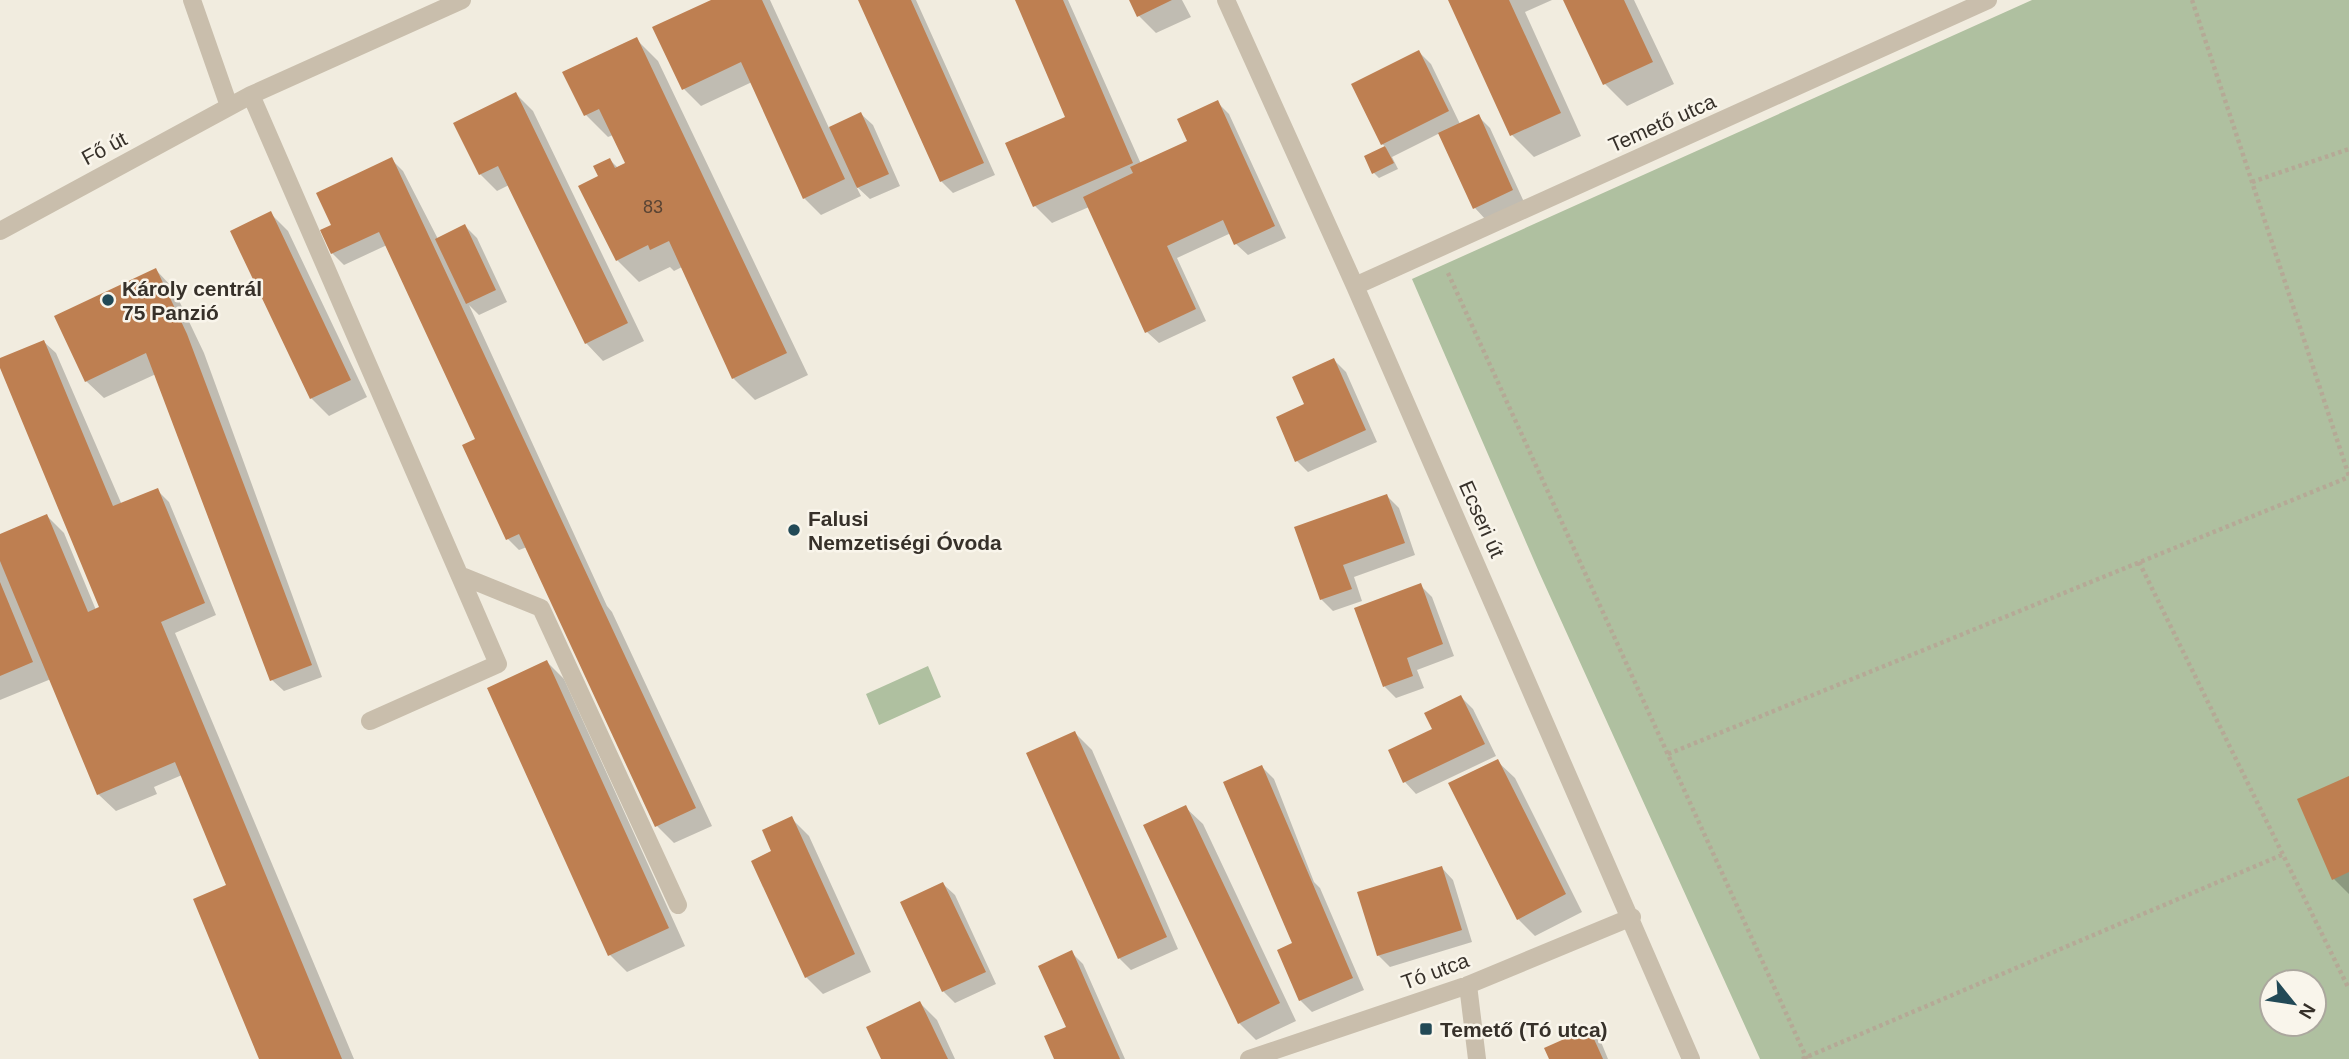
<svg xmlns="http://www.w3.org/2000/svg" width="2349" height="1059" font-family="Helvetica,sans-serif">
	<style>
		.green { fill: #afc0a0; fill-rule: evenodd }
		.shadow { fill: #0003 }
		.building { fill: #be7f51 }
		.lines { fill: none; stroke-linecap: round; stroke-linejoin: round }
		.path { stroke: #b5a996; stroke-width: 4.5; stroke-dasharray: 3.5 3.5; stroke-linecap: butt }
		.minor { stroke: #c9beac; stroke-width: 18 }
		.poi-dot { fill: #224956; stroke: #f9f5eb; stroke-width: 2.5 }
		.labels { text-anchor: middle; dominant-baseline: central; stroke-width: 5; stroke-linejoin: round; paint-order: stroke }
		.number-label { font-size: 18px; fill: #594434 }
		.street-label { font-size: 21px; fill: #37312a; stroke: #f9f5eb }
		.poi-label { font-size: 21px; font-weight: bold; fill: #37312a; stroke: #f9f5eb; text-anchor: start }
	</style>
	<rect width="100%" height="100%" fill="#f1ecdf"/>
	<!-- green -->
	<path class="green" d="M2032,0H2349V1059H1760L1539,572L1412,279ZM2272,982H2314V1024H2272Z
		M928,666L941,697L879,725L866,694Z"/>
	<!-- shadow -->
	<path class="shadow" d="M715,0H770L829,128L861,114L873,125L900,186L870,199L856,186L861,196L821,215L804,198L752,82L701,106L684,89Z
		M859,0H916L995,175L953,193L941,181Z
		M1017,0H1068L1141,164L1190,142L1217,102L1229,114L1286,238L1248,255L1236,244L1231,233L1177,258L1206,321L1159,343L1147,332L1089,207L1052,223L1035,206L1067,118Z
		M1131,0H1182L1191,17L1156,33L1139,16Z
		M1450,0H1552L1525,12L1581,136L1534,157L1512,135Z
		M1565,0H1634L1674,84L1627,106L1605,84Z
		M636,39L658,61L808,375L755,400L733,378L682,267L674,271L670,267L639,282L617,260L601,177L610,160L618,168L627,163L613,135L608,137L586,115L565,72Z
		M1419,52L1431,64L1460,124L1478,116L1490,128L1524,202L1486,220L1475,208L1440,133L1392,157L1398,169L1379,178L1373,172L1386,147L1382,144Z
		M516,94L533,111L644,341L603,361L586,343L509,185L497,191L480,174Z
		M391,159L403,171L438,239L465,226L477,238L507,302L479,315L469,305L607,606L612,612L712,826L674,843L657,826L527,547L519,550L507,538L478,439L387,245L344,265L332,253L322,231L333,226Z
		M271,214L288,231L367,397L329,416L311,398Z
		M156,270L173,288L204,353L322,677L284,691L272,680L156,374L104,398L86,381Z
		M44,342L56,353L122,505L157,490L169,502L216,615L175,633L354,1059H261L229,886L182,775L154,787L157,794L116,811L98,794L51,679L0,700V536L47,516L64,533L96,610L102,608L0,364V360Z
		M1334,360L1346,372L1377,442L1308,472L1296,460L1306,405Z
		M1387,496L1399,508L1415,555L1354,577L1362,601L1333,611L1321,599Z
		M1420,585L1432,597L1454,656L1417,670L1424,688L1396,698L1385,687L1356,609Z
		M547,662L564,679L685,946L627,972L610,955Z
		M1461,697L1473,709L1496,756L1416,794L1405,782L1434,730Z
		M1075,733L1092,750L1178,949L1131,970L1119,958Z
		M1497,761L1515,778L1582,912L1535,936L1518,919Z
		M1262,767L1274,779L1314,882L1320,888L1364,990L1312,1012L1300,1000L1294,944Z
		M2349,778V894L2334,879Z
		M1185,807L1203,824L1296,1021L1256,1040L1239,1023Z
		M791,818L809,836L871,972L823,994L806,977L774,852Z
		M1442,868L1453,880L1472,942L1390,967L1378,955Z
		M943,884L955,895L996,984L955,1003L943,991Z
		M1071,952L1083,964L1125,1059H1056L1068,1028Z
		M920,1003L937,1020L955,1059H883Z
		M1589,1030L1601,1042L1608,1059H1551Z"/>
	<!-- building -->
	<path class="building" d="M711,0H762L845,179L803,199L741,62L682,90L652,27Z
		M858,0H911L984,163L940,182Z
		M1015,0H1063L1133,163L1033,207L1005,143L1065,117Z
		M1129,0H1172L1137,17Z
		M1448,0H1509L1561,113L1510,136Z
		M1563,0H1624L1653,62L1603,85Z
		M637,37L787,353L732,379L669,241L650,250L648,245L616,261L578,186L598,176L593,166L610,158L615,168L625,163L599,109L584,116L562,72Z
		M1419,50L1449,111L1381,145L1351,84Z
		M516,92L628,323L585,344L498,166L479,175L453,123Z
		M1218,100L1275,226L1234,245L1223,220L1167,246L1196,309L1145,333L1083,197L1133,173L1130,167L1187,141L1177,119Z
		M861,112L889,174L857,188L829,127Z
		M1479,114L1513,190L1473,209L1438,133Z
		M1385,146L1394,163L1372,174L1364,156Z
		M392,157L696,808L655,827L519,534L506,540L462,445L475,439L379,232L331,254L320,230L331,225L316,193Z
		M271,211L351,380L310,399L230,231Z
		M465,224L496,290L466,304L435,239Z
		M156,268L187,334L312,665L270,681L146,353L85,382L54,316Z
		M44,340L113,506L158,488L205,603L161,622L342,1059H259L193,899L226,885L175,762L97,795L0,561V534L47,514L88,612L99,607L0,368V358Z
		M1334,358L1366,430L1295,462L1276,417L1304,404L1292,377Z
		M1387,494L1405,543L1343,565L1352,589L1320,600L1294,527Z
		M0,582L33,662L0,676Z
		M1421,583L1443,644L1407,658L1413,676L1383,687L1354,608Z
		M547,660L669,928L608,956L487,688Z
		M1461,695L1485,744L1403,783L1388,750L1432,729L1424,713Z
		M1075,731L1167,937L1118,959L1026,753Z
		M1498,759L1566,894L1517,920L1448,783Z
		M1262,765L1353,978L1299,1001L1277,950L1292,943L1223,782Z
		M2349,776V872L2332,880L2297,799Z
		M1186,805L1280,1003L1238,1024L1143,825Z
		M792,816L855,954L805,978L751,861L771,851L762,830Z
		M1442,866L1462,930L1377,956L1357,892Z
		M943,882L986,972L942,992L900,902Z
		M1072,950L1099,1012L1120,1059H1054L1044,1036L1066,1027L1038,966Z
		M920,1001L948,1059H881L866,1027Z
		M1589,1028L1603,1059H1549L1544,1048Z"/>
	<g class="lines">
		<!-- path -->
		<path class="path" d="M2192,0L2349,476
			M2252,182L2349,149
			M1448,273L1807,1059
			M2139,562L2349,989
			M1668,754L2349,477
			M1802,1059L2284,854"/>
		<!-- minor -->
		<path class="minor" d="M192,0L229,106
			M1226,0L1355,286L1691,1059
			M251,95L498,664L370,721
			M0,231L251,95L462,0
			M1355,286L1988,0
			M462,576L541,608L678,905
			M1468,985L1477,1059
			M1249,1059L1468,985L1632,917"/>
	</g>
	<!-- markers -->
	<g class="poi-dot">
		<circle cx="108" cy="300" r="7"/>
		<circle cx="794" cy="530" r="7"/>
		<rect x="1419" y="1022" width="14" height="14" rx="3.5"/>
	</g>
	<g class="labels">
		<!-- number labels -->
		<g class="number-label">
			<text x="653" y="207">83</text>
		</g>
		<!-- street labels -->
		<g class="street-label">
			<text transform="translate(1662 123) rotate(-24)">Temető utca</text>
			<text transform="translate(104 148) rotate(-28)">Fő út</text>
			<text transform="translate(1482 519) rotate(66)">Ecseri út</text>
			<text transform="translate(1435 971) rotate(-20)">Tó utca</text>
		</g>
		<!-- poi labels -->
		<g class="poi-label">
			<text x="122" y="288">Károly centrál<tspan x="122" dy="24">75 Panzió</tspan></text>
			<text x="808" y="518">Falusi<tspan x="808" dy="24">Nemzetiségi Óvoda</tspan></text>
			<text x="1440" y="1029">Temető (Tó utca)</text>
		</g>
	</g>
	<!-- north arrow -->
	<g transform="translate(2293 1003) rotate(120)"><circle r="33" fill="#f9f5eb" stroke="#aba79e" stroke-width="2"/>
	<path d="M0-5L12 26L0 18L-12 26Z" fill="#224956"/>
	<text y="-10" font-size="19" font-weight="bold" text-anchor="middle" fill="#37312a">N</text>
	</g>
</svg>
